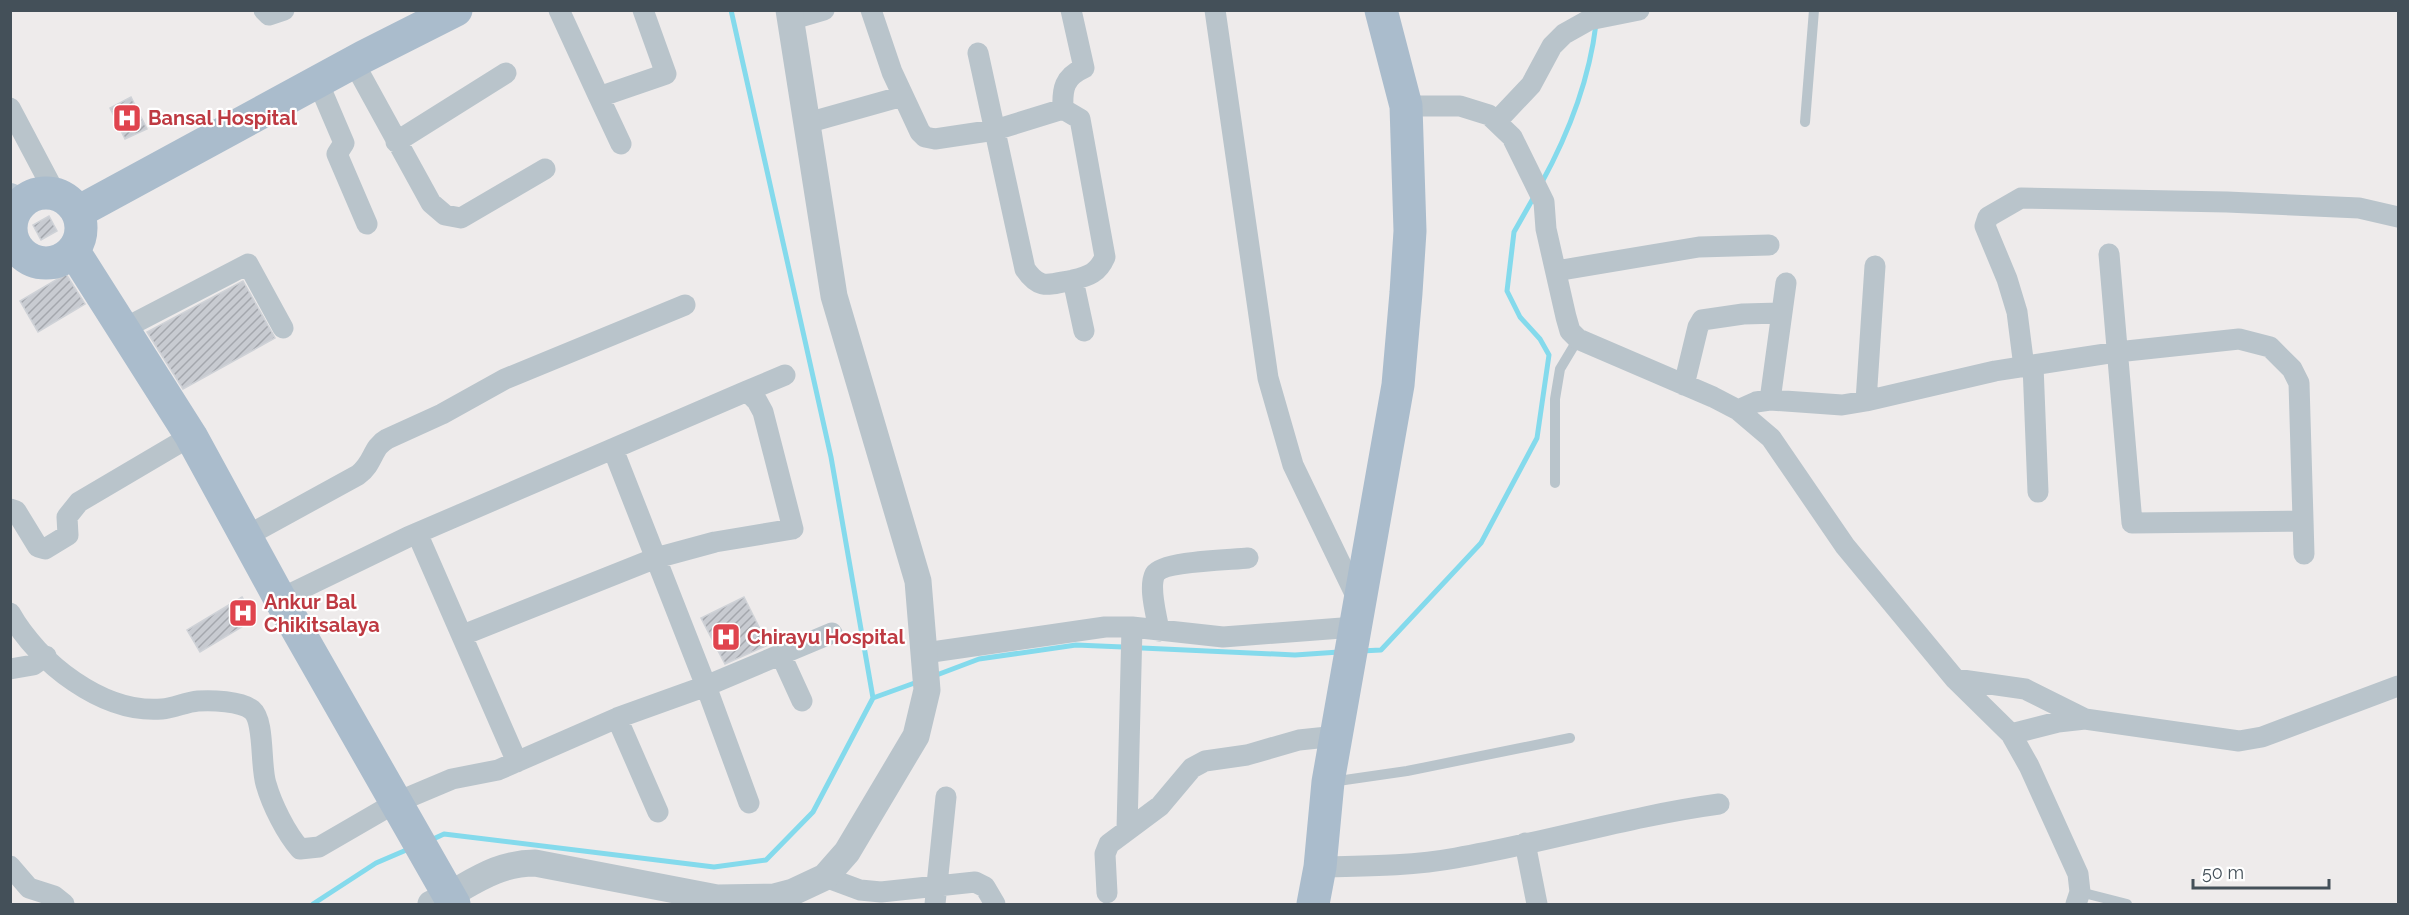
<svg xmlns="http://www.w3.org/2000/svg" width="2409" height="915" font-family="Raleway,sans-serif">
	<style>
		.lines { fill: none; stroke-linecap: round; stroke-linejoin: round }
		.stream { stroke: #84daec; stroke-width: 5 }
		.building { fill: url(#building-hatch); stroke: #cfd2d7; stroke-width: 1.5 }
		.service { stroke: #b9c4cb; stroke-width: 10 }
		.minor { stroke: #b9c4cb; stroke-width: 21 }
		.tertiary { stroke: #b9c4cb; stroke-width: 27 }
		.secondary { stroke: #bbc8d3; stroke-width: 30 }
		.primary { stroke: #aabccc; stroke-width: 33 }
		.labels { text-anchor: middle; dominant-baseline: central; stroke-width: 4.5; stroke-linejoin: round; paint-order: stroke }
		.health-label { font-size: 20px; font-weight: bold; fill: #be3a42; stroke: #fff; text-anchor: start }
	</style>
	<defs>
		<pattern id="building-hatch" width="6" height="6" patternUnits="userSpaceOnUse" patternTransform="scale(1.5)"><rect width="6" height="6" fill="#c8cbd1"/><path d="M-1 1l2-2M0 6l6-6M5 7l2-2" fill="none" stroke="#a4a7ad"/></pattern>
	</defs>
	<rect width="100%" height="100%" fill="#eeebeb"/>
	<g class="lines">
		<!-- stream -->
		<path class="stream" d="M1541,184C1569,133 1589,82 1596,24
			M1142,648L1295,655L1339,652
			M1361,651L1381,650L1481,543L1537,438L1549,355L1540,339L1520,317L1507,291L1514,232L1535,195
			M934,676L979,659L1076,645L1123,647
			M873,698L920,681
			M431,840L444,834L714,867L766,860L813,812L873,698L831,457L731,10
			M313,904L376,863L411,848"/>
	</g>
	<!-- building -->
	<path class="building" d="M131,97L147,129L125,139L110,108Z
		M49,216L57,231L41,240L33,225Z
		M66,274L85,304L38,332L20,301Z
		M243,281L275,338L183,389L147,332Z
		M242,597L255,619L200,652L187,630Z
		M744,597L768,645L725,664L701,618Z"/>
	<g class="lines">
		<!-- service -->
		<path class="service" d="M1805,122L1814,10
			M1555,483V399L1560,369L1578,339
			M1331,782L1407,771L1570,738
			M2080,892L2127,904"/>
		<!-- minor -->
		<path class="minor" d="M264,10L269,15L284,10
			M559,10L599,97L666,74L643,10
			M871,10L892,72L920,132L925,137L935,139L995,130L1063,109C1062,89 1064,77 1084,68L1071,10
			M1215,10L1268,378L1293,465L1358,600
			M790,20L824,10
			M978,53L1025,269C1040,291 1049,284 1073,280L1084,331
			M354,63L431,203L445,215L461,218L545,169
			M318,82L344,143L337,154L367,224
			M599,97L621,144
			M1406,106H1460L1489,115L1512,137L1544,202L1546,229L1566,317L1570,331L1578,339L1713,397L1738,410L1771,438L1845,546L1955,679L2011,734L2029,766L2078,874L2080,892L2076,904
			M10,108L55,193
			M1063,109L1080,119L1105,257C1098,273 1089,276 1073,280
			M1497,121L1531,85L1552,46L1564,34L1589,20L1639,10
			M807,123L903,96
			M396,142L506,73
			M2109,254L2132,523L2303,521
			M1556,271L1699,247L1769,245
			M123,329L248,264L283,328
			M2033,365L2038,492
			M2024,367L2017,312L2007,279L1985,226L1988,217L2021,198L2227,202L2359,208L2398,217
			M1684,385L1698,327L1702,320L1743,314L1782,313
			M747,391L785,375
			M1770,400L1786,283
			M1866,401L1875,266
			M1738,410L1756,402L1770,400L1842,405L1866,401L1995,371L2117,352L2239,339L2270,347L2292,369L2299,383L2304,554
			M613,449L706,686L832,633
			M10,509L16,511L38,547L45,549L68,535L67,517L79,502L191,436
			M417,533L517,762
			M245,537L358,475C375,462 371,448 387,439L442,414L505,379L685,305
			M280,599L408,537L747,391L757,401L763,412L793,529L715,542L656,558L463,635
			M10,613C38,663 103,714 162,709C174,708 186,702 198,701C211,700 241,701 252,710C265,721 260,765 266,784C272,805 286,833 300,849L319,847L395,803L452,779L498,770L617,718L706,686L749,803
			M1159,631C1157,616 1148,588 1155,574C1163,561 1231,560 1248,558
			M925,653L1105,627H1132L1223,637L1355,627
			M781,655L802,701
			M10,669L33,665L46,656
			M1955,679L2025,689L2085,719
			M617,718L658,812
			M2011,734L2058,722L2085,719L2239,741L2262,737L2398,686
			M1127,829L1132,627
			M1525,843L1537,904
			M10,866L29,888L54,896L64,904
			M1320,867C1365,866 1412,866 1456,858C1544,843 1630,816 1719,804
			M825,877L860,890L881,892L975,882L985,887L995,904
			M1107,893L1105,854L1109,844L1160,806L1192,768L1205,761L1247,755L1299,740L1337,736
			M935,904L946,797"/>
		<!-- tertiary -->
		<path class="tertiary" d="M431,904C468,887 493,863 535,863L717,898L774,897L793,892L825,877L847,852L916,736L927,690L918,581L834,296L789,10"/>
		<!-- secondary -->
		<path class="secondary" d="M10,198L18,205"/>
		<!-- primary -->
		<path class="primary" d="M11 228a35 35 0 1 1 70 0a35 35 0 1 1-70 0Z
			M78,212L363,57L456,10
			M73,250L191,436L280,599L454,904
			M1313,904L1320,867L1328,782L1398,385L1406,293L1410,231L1406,106L1381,10"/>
	</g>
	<!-- icons -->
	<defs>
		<g id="hospital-square" transform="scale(1.5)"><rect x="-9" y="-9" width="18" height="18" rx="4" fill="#e0444e" stroke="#fff"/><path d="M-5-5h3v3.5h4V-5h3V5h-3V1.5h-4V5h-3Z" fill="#fff"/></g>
	</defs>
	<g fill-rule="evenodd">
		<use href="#hospital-square" x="127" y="118"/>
		<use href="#hospital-square" x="243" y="613"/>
		<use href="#hospital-square" x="726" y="637"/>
	</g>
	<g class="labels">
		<!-- health labels -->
		<g class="health-label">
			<text x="148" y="118">Bansal Hospital</text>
			<text x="264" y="602">Ankur Bal<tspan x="264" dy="23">Chikitsalaya</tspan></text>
			<text x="747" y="637">Chirayu Hospital</text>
		</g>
	</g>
	<!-- border -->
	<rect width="2409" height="915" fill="none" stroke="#445059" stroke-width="24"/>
	<!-- scale -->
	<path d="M2193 879v9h136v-9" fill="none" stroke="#445059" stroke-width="3"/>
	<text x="2202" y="879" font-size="18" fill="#445059" stroke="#ffffff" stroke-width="4.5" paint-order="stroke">50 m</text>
</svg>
